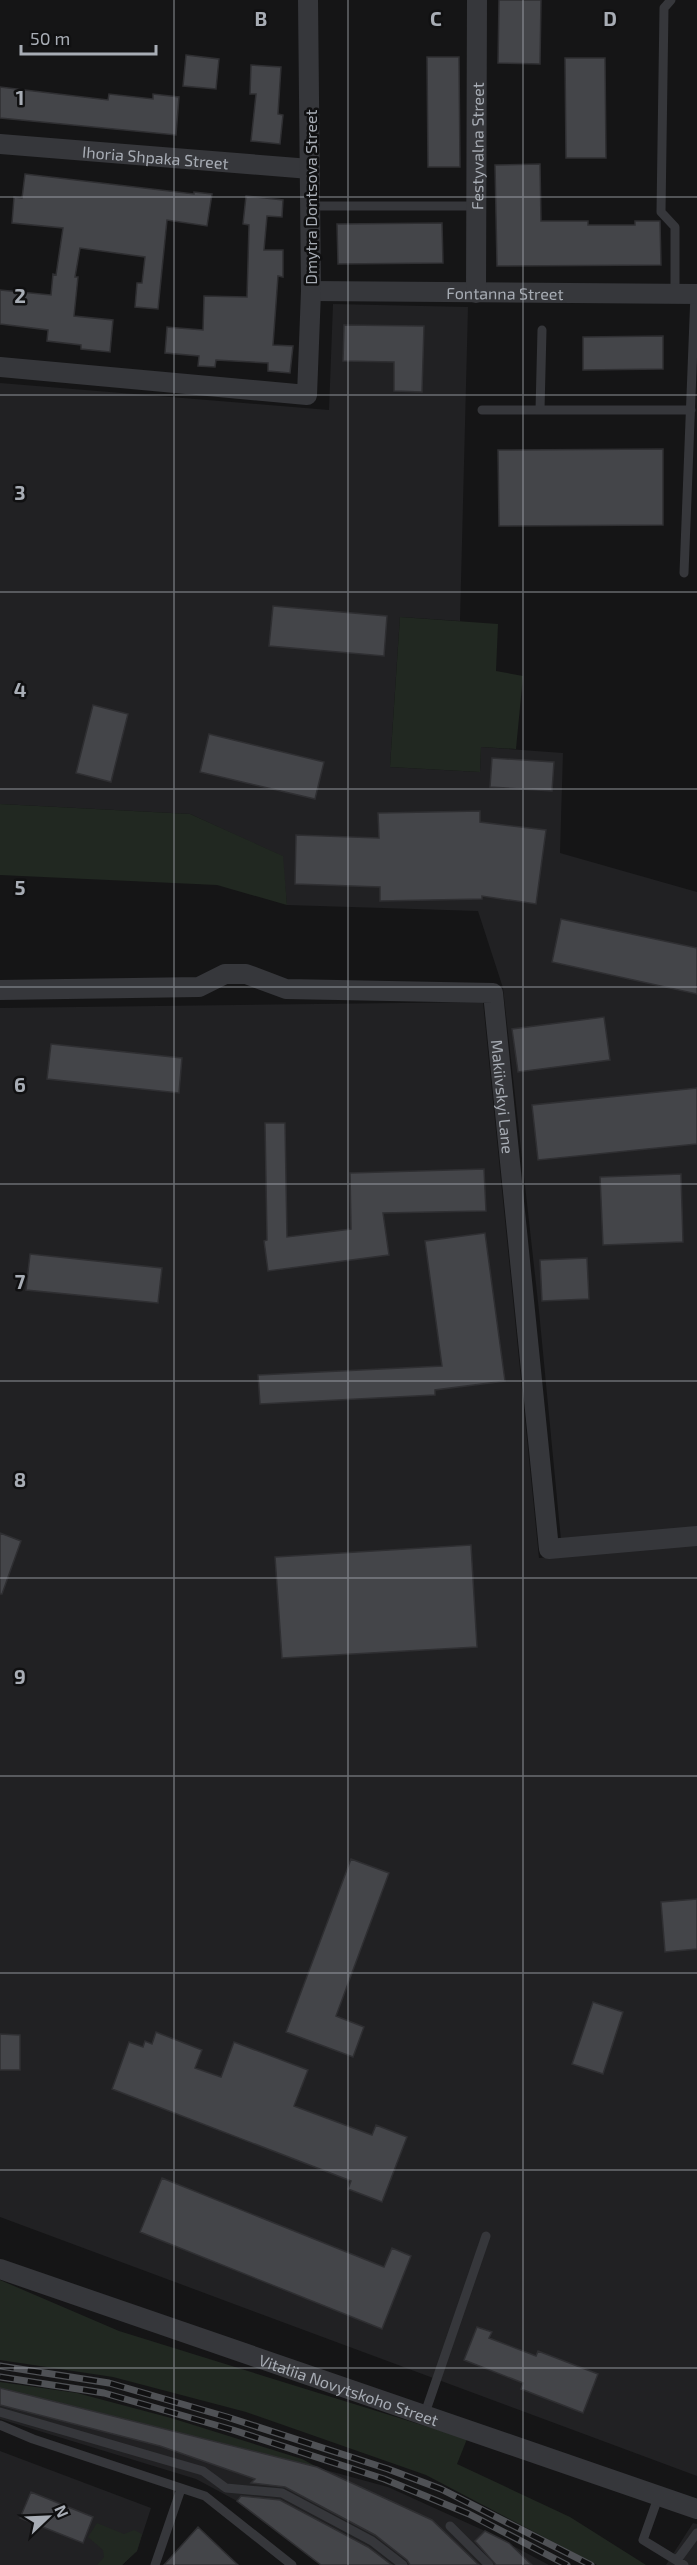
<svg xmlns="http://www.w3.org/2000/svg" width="697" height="2565" font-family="'Exo 2',sans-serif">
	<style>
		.built { fill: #212123 }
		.green { fill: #212821 }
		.building { fill: #444549; stroke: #2f2f32; stroke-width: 1.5 }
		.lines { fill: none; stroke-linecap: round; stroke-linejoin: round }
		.service { stroke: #36373b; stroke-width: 9 }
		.minor { stroke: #36373b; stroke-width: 20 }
		.rail-casing { stroke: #4f5155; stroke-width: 7 }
		.rail { stroke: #101011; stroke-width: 4.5; stroke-dasharray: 14; stroke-linecap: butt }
		.grid { fill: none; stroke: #a8adb5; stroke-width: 1.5; stroke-opacity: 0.55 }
		.labels { text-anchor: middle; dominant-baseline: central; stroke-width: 5; stroke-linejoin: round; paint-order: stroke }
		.street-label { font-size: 16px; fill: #a8adb5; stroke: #101011 }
		.grid-label { font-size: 20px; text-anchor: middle; font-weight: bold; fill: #a8adb5; stroke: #101011; stroke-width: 5; stroke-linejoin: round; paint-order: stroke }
	</style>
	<rect width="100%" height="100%" fill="#151516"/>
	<!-- built -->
	<path class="built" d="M333,304L468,307L460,621L400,617L390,767L480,772L481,747L563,753L560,853L697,892V1529L561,1540L539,1311L503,988L478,911L287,905L282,856L190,814L0,804V383L329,410Z
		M483,1002L539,1558L697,1544V2476L0,2217V1008Z
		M0,2388L256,2451L388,2487L485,2531L549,2565H321L237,2501L196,2479L0,2419Z
		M0,2451L151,2508L137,2551L122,2565H0Z
		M693,2523L697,2524V2565H666Z"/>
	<!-- green -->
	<path class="green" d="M400,617L498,624L496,671L523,676L516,749L481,747L480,772L390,767Z
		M0,804L190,814L283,856L287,905L217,885L0,875Z
		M0,2280L119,2331L467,2439L457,2464L570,2517L646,2565H597L426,2475L246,2412L113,2377L0,2360Z
		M0,2382L77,2393L171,2418L302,2459L317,2467L0,2388Z
		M97,2523L124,2534L134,2530L142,2534L137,2551L122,2565H97L104,2557L103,2550L88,2537Z"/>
	<!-- building -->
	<path class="building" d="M499,0H541L540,64L498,63Z
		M186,55L219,59L216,89L183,86Z
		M427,57H459L460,167H428Z
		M565,58H605L606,158H566Z
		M251,65L281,67L278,114L283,115L280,144L251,141L256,94H250Z
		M0,87L108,100L109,94L153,99V94L179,97L176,135L0,118Z
		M540,164L541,221H588V225H635V221H660L661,265L497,266L495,165Z
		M25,174L194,194V192L212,194L207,226L167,220L158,309L135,307L137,283H142L145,257L80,248L75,277H78L74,316L113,320L110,352L81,349V345L47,341L48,330L0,324V290L51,295L53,274L56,275L63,228L12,223L14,197L22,198Z
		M246,196L283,200L282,217L267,216L264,250H283V277L278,276L273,345L293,346L290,373L268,371V363L216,360L215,367L198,366L199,356L165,353L167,327L203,330L204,296L247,297L249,225L243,224Z
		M442,223L443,263L338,264L337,224Z
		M344,325L424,326L422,392L394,391V362L343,361Z
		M663,336V369L583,370V337Z
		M663,449V525L499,526L498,450Z
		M273,606L387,616L384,656L269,646Z
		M93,705L128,714L111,782L76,773Z
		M209,734L324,762L315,799L200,772Z
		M492,758L554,762L552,791L490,787Z
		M480,811V822L546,830L536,904L482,896V899L380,901V887L295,884L296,835L379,838L378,813Z
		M561,919L697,948V994L552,962Z
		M604,1017L610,1060L518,1072L512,1029Z
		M51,1044L182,1058L179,1093L47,1079Z
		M697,1088V1144L538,1160L532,1105Z
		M265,1123H285L287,1237L351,1229L350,1173L484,1169L486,1211L383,1213L389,1255L268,1271L264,1241L267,1240Z
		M681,1174L683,1242L603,1245L600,1177Z
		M485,1233L505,1381L435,1390V1395L260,1404L258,1375L442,1366L425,1241Z
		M30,1254L162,1268L158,1303L26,1290Z
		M587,1258L589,1299L542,1301L540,1260Z
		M0,1533L21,1541L2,1594H0Z
		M471,1545L477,1647L282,1658L275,1557Z
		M351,1859L389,1873L336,2016L364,2027L353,2057L286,2032Z
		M697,1899V1949L665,1952L661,1902Z
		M593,2002L623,2012L603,2074L572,2064Z
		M156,2032L202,2050L195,2068L221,2077L234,2042L308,2070L294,2106L372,2135L376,2125L407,2137L382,2202L348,2189L351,2181L112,2089L129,2042L143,2047L145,2041L152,2044Z
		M0,2034L20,2035V2070H0Z
		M162,2178L384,2267L392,2248L411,2256L382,2329L140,2232Z
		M477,2327L492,2332L489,2338L536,2356L538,2351L598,2374L583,2413L521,2389L523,2383L464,2360Z
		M0,2388L317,2467L432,2520L479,2565H410L407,2560L375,2535L285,2487L251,2483L255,2479L160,2446L0,2405Z
		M31,2492L93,2517L83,2543L20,2518Z
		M241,2496L280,2500L368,2547L392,2565H321L237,2501Z
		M198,2527L238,2565H164Z
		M485,2531L509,2543L532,2565H496L475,2541Z"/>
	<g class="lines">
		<!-- service -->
		<path class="service" d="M671,0L664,8L661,212L675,227V294
			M311,206H476
			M482,410H691
			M540,410L542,330
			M684,573L695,294
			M0,2412L203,2471L226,2488L282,2493L372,2541L403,2565
			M424,2416L486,2236
			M0,2425L33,2439L205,2496L292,2565
			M659,2495L643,2540L684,2565
			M450,2526L489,2565
			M677,2560L697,2533
			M155,2565L181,2489"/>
		<!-- minor -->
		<g class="minor">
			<path id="s1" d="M0,144L310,169"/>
			<path id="s2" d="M311,291L697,294"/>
			<path id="s3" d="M476,293L477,0"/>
			<path d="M0,367L307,395L311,291L308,0"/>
			<path id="s4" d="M0,990L199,987L225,974H246L286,989L493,993L549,1549L697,1536"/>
			<path id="s5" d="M0,2269L697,2509"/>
		</g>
		<!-- rail casing -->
		<g class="rail-casing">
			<path id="rail" d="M0,2366L109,2383L227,2417L388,2469L441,2489L591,2565
				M0,2377L104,2393L233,2430L384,2479L469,2514L567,2565"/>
		</g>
		<!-- rail -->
		<use href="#rail" class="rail"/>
	</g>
	<!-- grid -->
	<path class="grid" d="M174,0V2565M348,0V2565M523,0V2565M0,197H697M0,395H697M0,592H697M0,789H697M0,987H697M0,1184H697M0,1381H697M0,1578H697M0,1776H697M0,1973H697M0,2170H697M0,2368H697"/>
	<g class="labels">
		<!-- street labels -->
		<g class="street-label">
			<text stroke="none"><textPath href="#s3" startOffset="147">Festyvalna Street</textPath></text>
			<text stroke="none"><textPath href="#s1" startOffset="156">Ihoria Shpaka Street</textPath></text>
			<text transform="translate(310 197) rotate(-90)">Dmytra Dontsova Street</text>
			<text stroke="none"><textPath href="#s2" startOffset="194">Fontanna Street</textPath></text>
			<text stroke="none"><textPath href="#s4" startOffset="603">Makiivskyi Lane</textPath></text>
			<text stroke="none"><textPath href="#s5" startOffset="369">Vitaliia Novytskoho Street</textPath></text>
		</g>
	</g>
	<g class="grid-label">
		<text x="261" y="26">B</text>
		<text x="436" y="26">C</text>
		<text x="610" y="26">D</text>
		<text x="20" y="105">1</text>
		<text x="20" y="303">2</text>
		<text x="20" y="500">3</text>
		<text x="20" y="697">4</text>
		<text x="20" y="895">5</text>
		<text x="20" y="1092">6</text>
		<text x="20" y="1289">7</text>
		<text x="20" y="1487">8</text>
		<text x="20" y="1684">9</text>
	</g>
	<!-- north arrow -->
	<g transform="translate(48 2517) rotate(67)" stroke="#101011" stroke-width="4.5" paint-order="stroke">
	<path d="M0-4.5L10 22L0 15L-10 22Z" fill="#a8adb5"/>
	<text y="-9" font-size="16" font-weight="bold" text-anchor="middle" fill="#a8adb5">N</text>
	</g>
	<!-- scale -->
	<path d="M21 45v9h135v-9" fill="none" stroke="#a8adb5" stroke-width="3"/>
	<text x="30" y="45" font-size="18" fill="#a8adb5" stroke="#101011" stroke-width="4.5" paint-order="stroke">50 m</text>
</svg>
